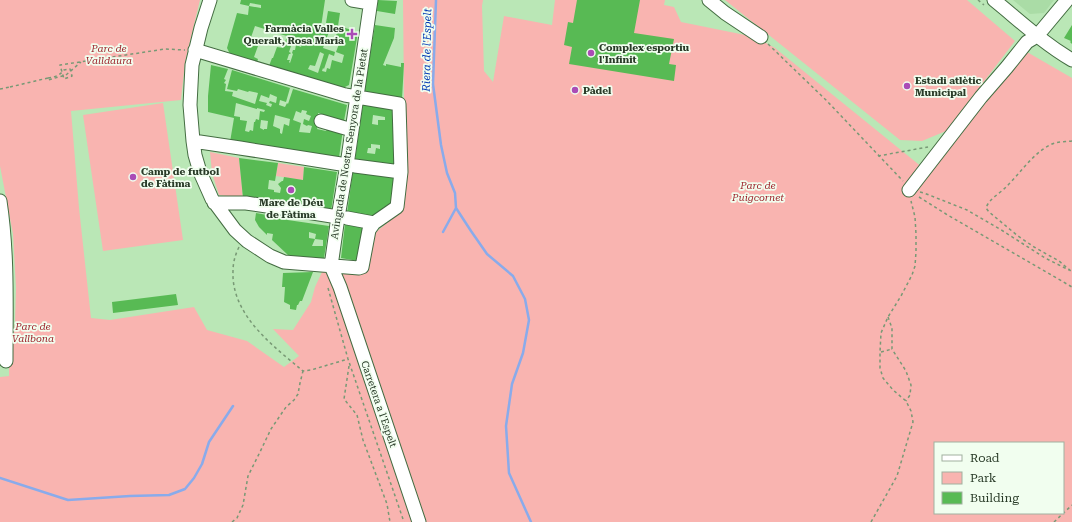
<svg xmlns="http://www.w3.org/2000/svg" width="1072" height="522" font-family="'Roboto Serif',serif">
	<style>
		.built { fill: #aadca6 }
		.green { fill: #f9b4b0; fill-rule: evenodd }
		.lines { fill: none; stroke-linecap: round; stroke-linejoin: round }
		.stream { stroke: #89abeb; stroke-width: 2.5 }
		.building { fill: #58ba54; fill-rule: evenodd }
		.minor-casing { stroke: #436c41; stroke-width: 15 }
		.path { stroke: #789975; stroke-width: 1.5; stroke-dasharray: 3 3; stroke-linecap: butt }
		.minor { stroke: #fff; stroke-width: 13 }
		.path-bridge { stroke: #789975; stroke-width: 1.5; stroke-dasharray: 3 3; stroke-linecap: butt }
		.poi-dot { fill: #aa4cb6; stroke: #f1feef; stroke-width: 1.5 }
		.labels { text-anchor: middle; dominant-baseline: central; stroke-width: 3.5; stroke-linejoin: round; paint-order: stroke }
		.poi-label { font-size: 10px; font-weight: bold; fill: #293b28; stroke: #f1feef; text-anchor: start }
		.park-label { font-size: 10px; font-style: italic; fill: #9c222a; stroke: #f1feef }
		.street-label { font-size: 10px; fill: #293b28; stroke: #f1feef }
		.water-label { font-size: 11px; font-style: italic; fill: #053cb5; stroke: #f1feef }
	</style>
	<rect width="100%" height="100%" fill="#bae7b6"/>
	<!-- built -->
	<path class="built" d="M1013,0H1054L1044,13L1030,14Z"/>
	<!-- green -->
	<path class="green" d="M0,0H200L185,62L181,100L71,111L79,208L91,318L110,320L194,307L207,330L247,341L284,367L299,356L273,329L293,330L311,302L315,287L323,270L366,273L375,233L401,211L407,175V133L404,98L403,0H483L482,6L484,71L493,82L504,16L552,25L555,0H665L664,5L674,7L681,22L755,37L775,48L928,172L1027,52L1072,78V522H0V377L9,376V363L15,323L16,288L13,234L0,166ZM935,443H1063V513H935Z
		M725,0H967L1015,41L946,131L922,141L900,140Z
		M163,103L183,240L103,251L83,115Z
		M210,152L239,158L243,198L219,195L212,173Z
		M278,163L304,167L303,180L276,176Z"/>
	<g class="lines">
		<!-- stream -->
		<path class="stream" d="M436,0L433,84L441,145L447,173L455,193L456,208L471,231L487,254L513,276L525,299L529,320L523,353L512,384L506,426L509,473L531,522
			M443,232L456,208
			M0,478L68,500L130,496L169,495L185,489L194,478L202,464L209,442L233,406"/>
	</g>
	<!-- building -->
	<path class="building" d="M241,0H325L321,27L330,29L323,48L335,52L334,56L329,54L324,69L323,68L322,71L326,72L327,68L330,69L332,60L342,63L344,55L336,52L339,44L334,42L339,26L358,32L349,85L341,89L269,66L272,58H273L277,47L283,48L287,36L276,33L277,29L271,28V31L255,26L249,43L258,46L254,57L258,59L257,62L230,54L227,48L237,13L248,15L249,6L261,8V5L250,3L249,6L240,4ZM290,37L303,41L301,47L296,45L295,50H293L292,53L293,54L290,63L289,62L290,60H287L289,54H290L291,53L289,52L291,46L287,45ZM320,52L324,54L318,73L308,69L310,65L315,66Z
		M378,0L397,1L395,14L377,11Z
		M577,0H640L634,33L674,39L669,64L676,65L674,81L569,64L572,47L564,45L568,22L573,23Z
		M328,11L340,13L338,26L326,23Z
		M375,25L395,28L394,38L383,65L386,66V64L401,67V63H404L402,99L364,93Z
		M1072,25V44L1070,42L1071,41L1064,38Z
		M211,65L228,69L224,79L226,80L224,83L226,84L225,91L233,92L232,96L255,104L258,93L249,91L248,92L238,89L237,91L227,89L232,70L290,88L286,102L280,100L279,105L285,107L287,103L288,104L293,89L347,105L343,126L325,115L318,113V116L322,117L317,129L326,131L328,128L343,129L339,158L230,142L234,118L208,112V96ZM270,94L277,97L276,103L270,101L269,103L272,104L271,107L266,105L267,103L259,101L261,95L269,98ZM236,103L257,109V108L265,110L264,112L260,111L259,120L256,119L255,122H254L253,131L250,130L249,132L245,131L247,121L240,120V117L234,116ZM302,110L307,111L306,114L311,116L309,121L304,119L303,124L307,126L308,125L312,126L310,133L299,132L301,123L293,120L296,111L301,113ZM275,115L290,119L289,126L284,124L282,134L280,133V129L273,126ZM261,120L268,121L267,129H264V130L260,128Z
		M363,104L395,108L396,166L355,160ZM373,115L385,117V120H378V125L372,124ZM371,144L380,145V149L376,148L375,154L367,153L368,148H371Z
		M239,158L278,163L275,181L269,180L268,189L274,190V192L280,193L281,188L278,184L282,181H283L284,177L303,180L304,167L337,172L331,211L243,198Z
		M353,171L397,178L393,204L373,217L347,213Z
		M256,213L267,215V217L329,226L324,258H298L289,256L272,240L273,234L267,233V235L259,227L255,220ZM309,232L316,234L315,239L323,240V246H312L315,239L309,238Z
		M345,224L364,227L358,261L341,258Z
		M313,272L302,301H300L298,305H297L296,310L290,309V305L284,302L285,287H282L283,273Z
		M176,294L178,305L113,313L112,302Z"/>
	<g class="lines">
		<!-- minor casing -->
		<g class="minor-casing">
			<path id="minor" d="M352,0L370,3
				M371,0L347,165L338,217L331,266L340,287L419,522
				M709,0L725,13L761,37
				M994,0C1020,21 1043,43 1072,60
				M195,50L345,95L399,104L401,172L397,207L374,223L369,230L362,267L359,268L284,262L270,256L247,241L235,230L212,199L200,172L195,155L193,141L190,105L192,65L201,28L210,0
				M321,121L352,130
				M193,141L240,148L347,165
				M355,166L401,172
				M909,190L981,97L1007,67L1027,42L1037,36L1067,0
				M0,201C8,254 6,307 6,361
				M214,203H246L294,210L338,217
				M347,218L374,223"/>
		</g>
		<!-- path -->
		<path class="path" d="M978,0L984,5
			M768,44L826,100L903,181
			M66,75L81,62
			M48,78C55,77 59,76 64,70L70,69L72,76L64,79L60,65L165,49L185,50
			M0,89L10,87
			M1072,141C1065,142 1057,141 1050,145C1032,154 1020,174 1005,188C999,194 989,199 986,208L989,212L1018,236L1034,247L1059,261L1072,272
			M878,156L928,147
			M920,192L924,193L967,210L1003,231L1045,258L1069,270
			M919,197L946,214L1072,287
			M239,247C235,255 233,263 233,271C231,315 273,346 303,371L311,370L348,359
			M328,288L348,359L404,522
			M888,317L892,328V349L906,371L911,385L910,395L906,401
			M881,352L892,349
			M349,366L344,399L357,415L363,440L387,504L390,522
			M232,522L237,518L243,505L248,476L259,454L271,429L286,407L294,400L298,394L300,383L303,371
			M871,522L897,476L913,422L911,411L906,401L893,390L883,378L880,368V352L881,333L888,317L901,296L912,275L915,266L916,252V234L915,217L911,201
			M1054,522L1072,505"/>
		<!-- minor -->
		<use href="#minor" class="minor"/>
		<!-- path-bridge -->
		<path class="path-bridge" d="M10,87L48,78V80L66,75"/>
	</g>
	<!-- markers -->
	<g class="poi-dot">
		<path d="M350 28h4v4h4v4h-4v4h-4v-4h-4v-4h4z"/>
		<circle cx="591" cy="53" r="4"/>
		<circle cx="907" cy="86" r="4"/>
		<circle cx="575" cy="90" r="4"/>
		<circle cx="133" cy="177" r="4"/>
		<circle cx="291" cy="190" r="4"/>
	</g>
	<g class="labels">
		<!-- poi labels -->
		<g class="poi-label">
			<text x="344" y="28" text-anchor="end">Farmàcia Valles<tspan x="344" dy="12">Queralt, Rosa Maria</tspan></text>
			<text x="599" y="47">Complex esportiu<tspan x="599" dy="12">l'Infinit</tspan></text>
			<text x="915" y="80">Estadi atlètic<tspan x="915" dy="12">Municipal</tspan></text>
			<text x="583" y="90">Pàdel</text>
			<text x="141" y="171">Camp de futbol<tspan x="141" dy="12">de Fàtima</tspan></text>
			<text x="291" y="202" text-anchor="middle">Mare de Déu<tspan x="291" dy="12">de Fàtima</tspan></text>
		</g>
		<!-- park labels -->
		<g class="park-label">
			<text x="109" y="48">Parc de<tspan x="109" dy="12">Valldaura</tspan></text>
			<text x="758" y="185">Parc de<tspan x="758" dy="12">Puigcornet</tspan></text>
			<text x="33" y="326">Parc de<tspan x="33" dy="12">Vallbona</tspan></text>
		</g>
		<!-- street labels -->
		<g class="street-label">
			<text transform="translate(349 144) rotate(-81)">Avinguda de Nostra Senyora de la Pietat</text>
			<text transform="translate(379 404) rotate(71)">Carretera a l'Espelt</text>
		</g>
		<!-- water labels -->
		<g class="water-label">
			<text transform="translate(427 50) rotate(-89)">Riera de l'Espelt</text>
		</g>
	</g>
	<!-- legend -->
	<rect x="934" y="442" width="130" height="72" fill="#f1feef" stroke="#a1b09f"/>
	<rect x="942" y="455" width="20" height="6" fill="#ffffff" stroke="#a1b09f"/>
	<text x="970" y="462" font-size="12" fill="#293b28">Road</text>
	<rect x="942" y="472" width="20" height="12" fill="#f9b4b0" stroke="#a1b09f"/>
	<text x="970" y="482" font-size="12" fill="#293b28">Park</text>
	<rect x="942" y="492" width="20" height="12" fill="#58ba54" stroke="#a1b09f"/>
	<text x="970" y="502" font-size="12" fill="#293b28">Building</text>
</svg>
